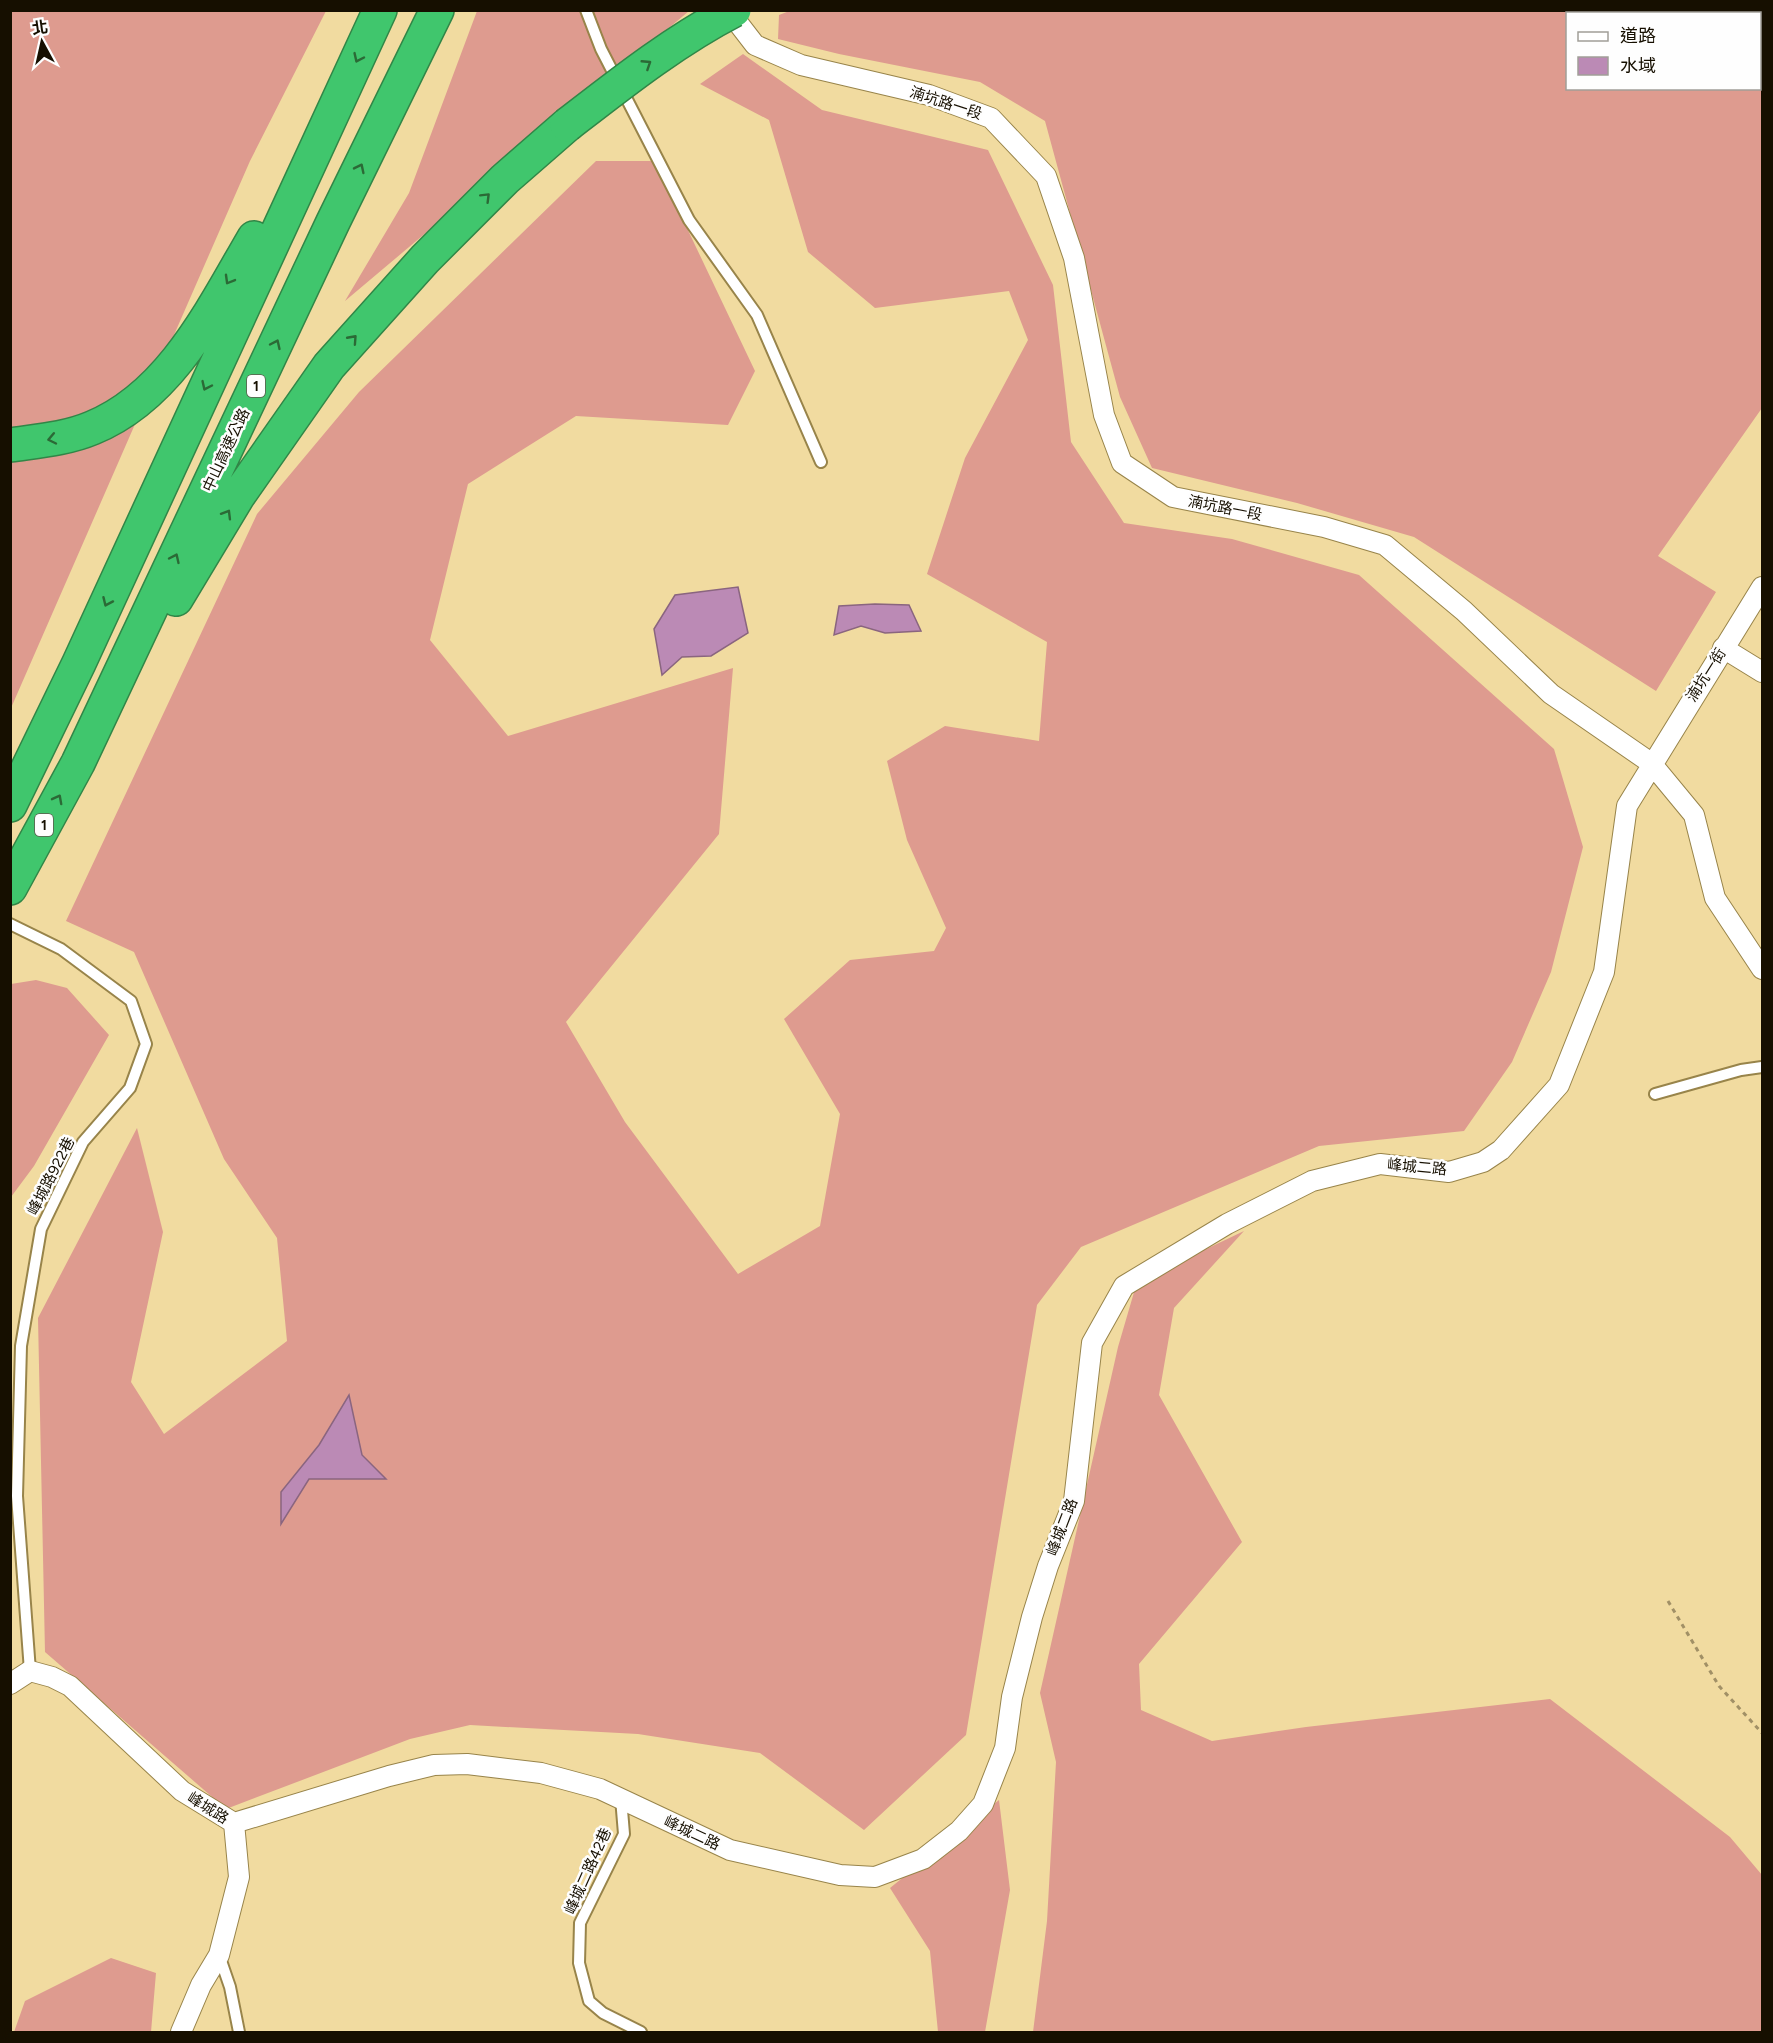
<svg xmlns="http://www.w3.org/2000/svg" width="1773" height="2043" font-family="Figtree,'Noto Sans TC',sans-serif">
	<style>
		.forest { fill: #de9b8f }
		.water { fill: #bb8ab5; stroke: #8a657f; stroke-width: 1.5 }
		.lines { fill: none; stroke-linecap: round; stroke-linejoin: round }
		.lane-casing { stroke: #98844a; stroke-width: 14 }
		.street-casing { stroke: #98844a; stroke-width: 22 }
		.highway-casing { stroke: #318647; stroke-width: 36 }
		.path { stroke: #a19066; stroke-width: 3; stroke-dasharray: 4.5 4.5; stroke-linecap: butt }
		.lane { stroke: #fff; stroke-width: 10 }
		.street { stroke: #fff; stroke-width: 20 }
		.highway { stroke: #40c66d; stroke-width: 33 }
		.highway-bridge-casing { stroke: #318647; stroke-width: 36; stroke-linecap: butt }
		.highway-bridge { stroke: #40c66d; stroke-width: 33 }
		.oneway { stroke: #2b6a36 }
		.labels { text-anchor: middle; dominant-baseline: central; stroke-width: 5; stroke-linejoin: round; paint-order: stroke }
		.shield { fill: #fefefe; stroke: #5c574c; stroke-width: 1.5 }
		.shield-label { font-size: 14px; font-weight: bold; fill: #160f00 }
		.street-label { font-size: 15px; fill: #160f00; stroke: #fefefe }
	</style>
	<rect width="100%" height="100%" fill="#f1dba0"/>
	<!-- forest -->
	<path class="forest" d="M792,10L1709,11L1745,13L1568,14V88H1760V15H1762V408L1658,556L1716,592L1656,691L1414,537L1297,503L1152,468L1120,397L1045,121L980,82L839,54L778,39L779,15Z
		M11,11H326L250,161L11,708Z
		M477,11H689L345,301L409,193Z
		M743,54L822,110L988,150L1053,285L1071,442L1124,523L1232,539L1359,575L1554,749L1583,847L1551,972L1512,1062L1464,1131L1319,1146L1081,1247L1037,1305L966,1735L864,1830L760,1753L638,1734L470,1725L410,1739L226,1809L45,1652L38,1318L137,1128L163,1232L131,1382L164,1434L287,1341L277,1238L224,1159L134,952L66,921L257,514L359,392L596,161H655L755,371L728,425L576,416L468,484L430,640L508,736L733,668L719,834L566,1022L625,1122L738,1274L820,1226L840,1114L784,1019L850,960L934,951L946,928L907,840L887,761L945,726L1039,741L1047,642L927,574L965,458L1028,340L1009,291L875,308L808,252L769,120L700,84Z
		M36,980L67,988L109,1035L34,1166L11,1197V984Z
		M1244,1231L1174,1308L1159,1395L1242,1542L1139,1664L1141,1710L1212,1741L1306,1727L1550,1699L1730,1837L1762,1875V2032H1033L1047,1921L1056,1762L1040,1693L1118,1347L1137,1282Z
		M999,1800L1010,1890L985,2032H938L930,1951L890,1888Z
		M111,1958L156,1973L151,2032H14L25,2001Z"/>
	<!-- water -->
	<path class="water" d="M738,587L748,633L711,656L682,657L662,675L654,629L675,595Z
		M875,604L909,605L921,631L885,633L861,626L834,635L839,606Z
		M349,1395L362,1455L386,1479H309L281,1524V1492L319,1445Z"/>
	<g class="lines">
		<!-- lane casing -->
		<g class="lane-casing">
			<path id="lane" d="M586,10L601,49L689,220L757,315L821,462
				M10,924L61,949L131,1001L146,1044L130,1088L83,1142L41,1229L21,1346L17,1496L30,1671
				M1655,1094L1741,1070L1762,1067
				M621,1798L624,1834L580,1923L579,1963L589,2001L603,2013L641,2032
				M219,1955L230,1987L239,2032"/>
		</g>
		<!-- street casing -->
		<g class="street-casing">
			<path id="street" d="M728,10L755,45L801,65L929,95L991,118L1046,176L1074,258L1104,415L1122,463L1173,497L1324,527L1385,545L1464,611L1551,694L1651,763L1694,815L1715,898L1762,969
				M1723,648L1762,672
				M10,1684L30,1671L52,1677L70,1686L182,1791L234,1823L239,1877L219,1955L201,1985L181,2032
				M234,1823L389,1776L434,1765L467,1764L541,1773L600,1789L730,1850L840,1875L875,1877L923,1859L959,1831L983,1804L1005,1748L1012,1697L1032,1617L1048,1566L1074,1501L1092,1343L1124,1286L1227,1224L1312,1181L1380,1164L1449,1172L1483,1162L1501,1150L1559,1085L1604,972L1627,806L1762,587"/>
		</g>
		<!-- highway casing -->
		<g class="highway-casing">
			<path id="highway" d="M10,445C37,441 66,439 92,428C171,396 213,308 254,238
				M176,599L238,496L329,366L425,259L505,179L567,125
				M10,805L79,663L380,10
				M10,888L78,763L333,222L437,10"/>
		</g>
		<!-- path -->
		<path class="path" d="M1668,1601L1719,1686L1762,1733"/>
		<!-- lane -->
		<use href="#lane" class="lane"/>
		<!-- street -->
		<use href="#street" class="street"/>
		<!-- highway -->
		<use href="#highway" class="highway"/>
		<!-- highway-bridge casing -->
		<g class="highway-bridge-casing">
			<path id="highway-bridge" d="M567,125C620,84 674,41 734,10"/>
		</g>
		<!-- highway-bridge -->
		<use href="#highway-bridge" class="highway-bridge"/>
	</g>
	<!-- one-way arrows -->
	<defs><path id="oneway-chevron" d="M-2-3.5L2.5 0L-2 3.5" fill="none" stroke-width="1.6" stroke-linecap="round" stroke-linejoin="round" transform="scale(1.5)"/></defs>
	<g class="oneway">
		<use href="#oneway-chevron" transform="translate(358 58) rotate(115)"/>
		<use href="#oneway-chevron" transform="translate(647 64) rotate(-33)"/>
		<use href="#oneway-chevron" transform="translate(360 168) rotate(-64)"/>
		<use href="#oneway-chevron" transform="translate(486 197) rotate(-45)"/>
		<use href="#oneway-chevron" transform="translate(229 280) rotate(120)"/>
		<use href="#oneway-chevron" transform="translate(353 339) rotate(-48)"/>
		<use href="#oneway-chevron" transform="translate(276 344) rotate(-65)"/>
		<use href="#oneway-chevron" transform="translate(206 386) rotate(115)"/>
		<use href="#oneway-chevron" transform="translate(52 439) rotate(168)"/>
		<use href="#oneway-chevron" transform="translate(227 514) rotate(-59)"/>
		<use href="#oneway-chevron" transform="translate(175 558) rotate(-65)"/>
		<use href="#oneway-chevron" transform="translate(107 602) rotate(114)"/>
		<use href="#oneway-chevron" transform="translate(58 799) rotate(-62)"/>
	</g>
	<g class="labels">
		<!-- shield labels -->
		<g class="shield">
			<rect x="247" y="375" width="18" height="22" rx="4.5"/>
			<rect x="35" y="814" width="18" height="22" rx="4.5"/>
		</g>
		<g class="shield-label">
			<text x="256" y="386">1</text>
			<text x="44" y="825">1</text>
		</g>
		<!-- street labels -->
		<g class="street-label">
			<text transform="translate(946 103) rotate(18)">湳坑路一段</text>
			<text transform="translate(226 450) rotate(-65)">中山高速公路</text>
			<text transform="translate(1225 508) rotate(11)">湳坑路一段</text>
			<text transform="translate(1706 675) rotate(-58)">湳坑一街</text>
			<text transform="translate(1417 1167) rotate(5)">峰城二路</text>
			<text transform="translate(51 1176) rotate(-63)">峰城路922巷</text>
			<text transform="translate(1062 1527) rotate(-69)">峰城二路</text>
			<text transform="translate(208 1808) rotate(32)">峰城路</text>
			<text transform="translate(692 1833) rotate(25)">峰城二路</text>
			<text transform="translate(588 1871) rotate(-66)">峰城二路42巷</text>
		</g>
	</g>
	<!-- border -->
	<rect width="1773" height="2043" fill="none" stroke="#160f00" stroke-width="24"/>
	<!-- legend -->
	<rect x="1566" y="12" width="195" height="78" fill="#fefefe" stroke="#a19e98" stroke-width="1.5"/>
	<rect x="1578" y="32" width="30" height="9" fill="#ffffff" stroke="#a19e98" stroke-width="1.5"/>
	<text x="1620" y="42" font-size="18" fill="#160f00">道路</text>
	<rect x="1578" y="57" width="30" height="18" fill="#bb8ab5" stroke="#a19e98" stroke-width="1.5"/>
	<text x="1620" y="72" font-size="18" fill="#160f00">水域</text>
	<!-- north arrow -->
	<g transform="translate(42 42) rotate(352)" stroke="#fefefe" stroke-width="4.5" paint-order="stroke">
	<path d="M0-4.5L10 22L0 15L-10 22Z" fill="#160f00"/>
	<text y="-9" font-size="16" font-weight="bold" text-anchor="middle" fill="#160f00">北</text>
	</g>
</svg>
